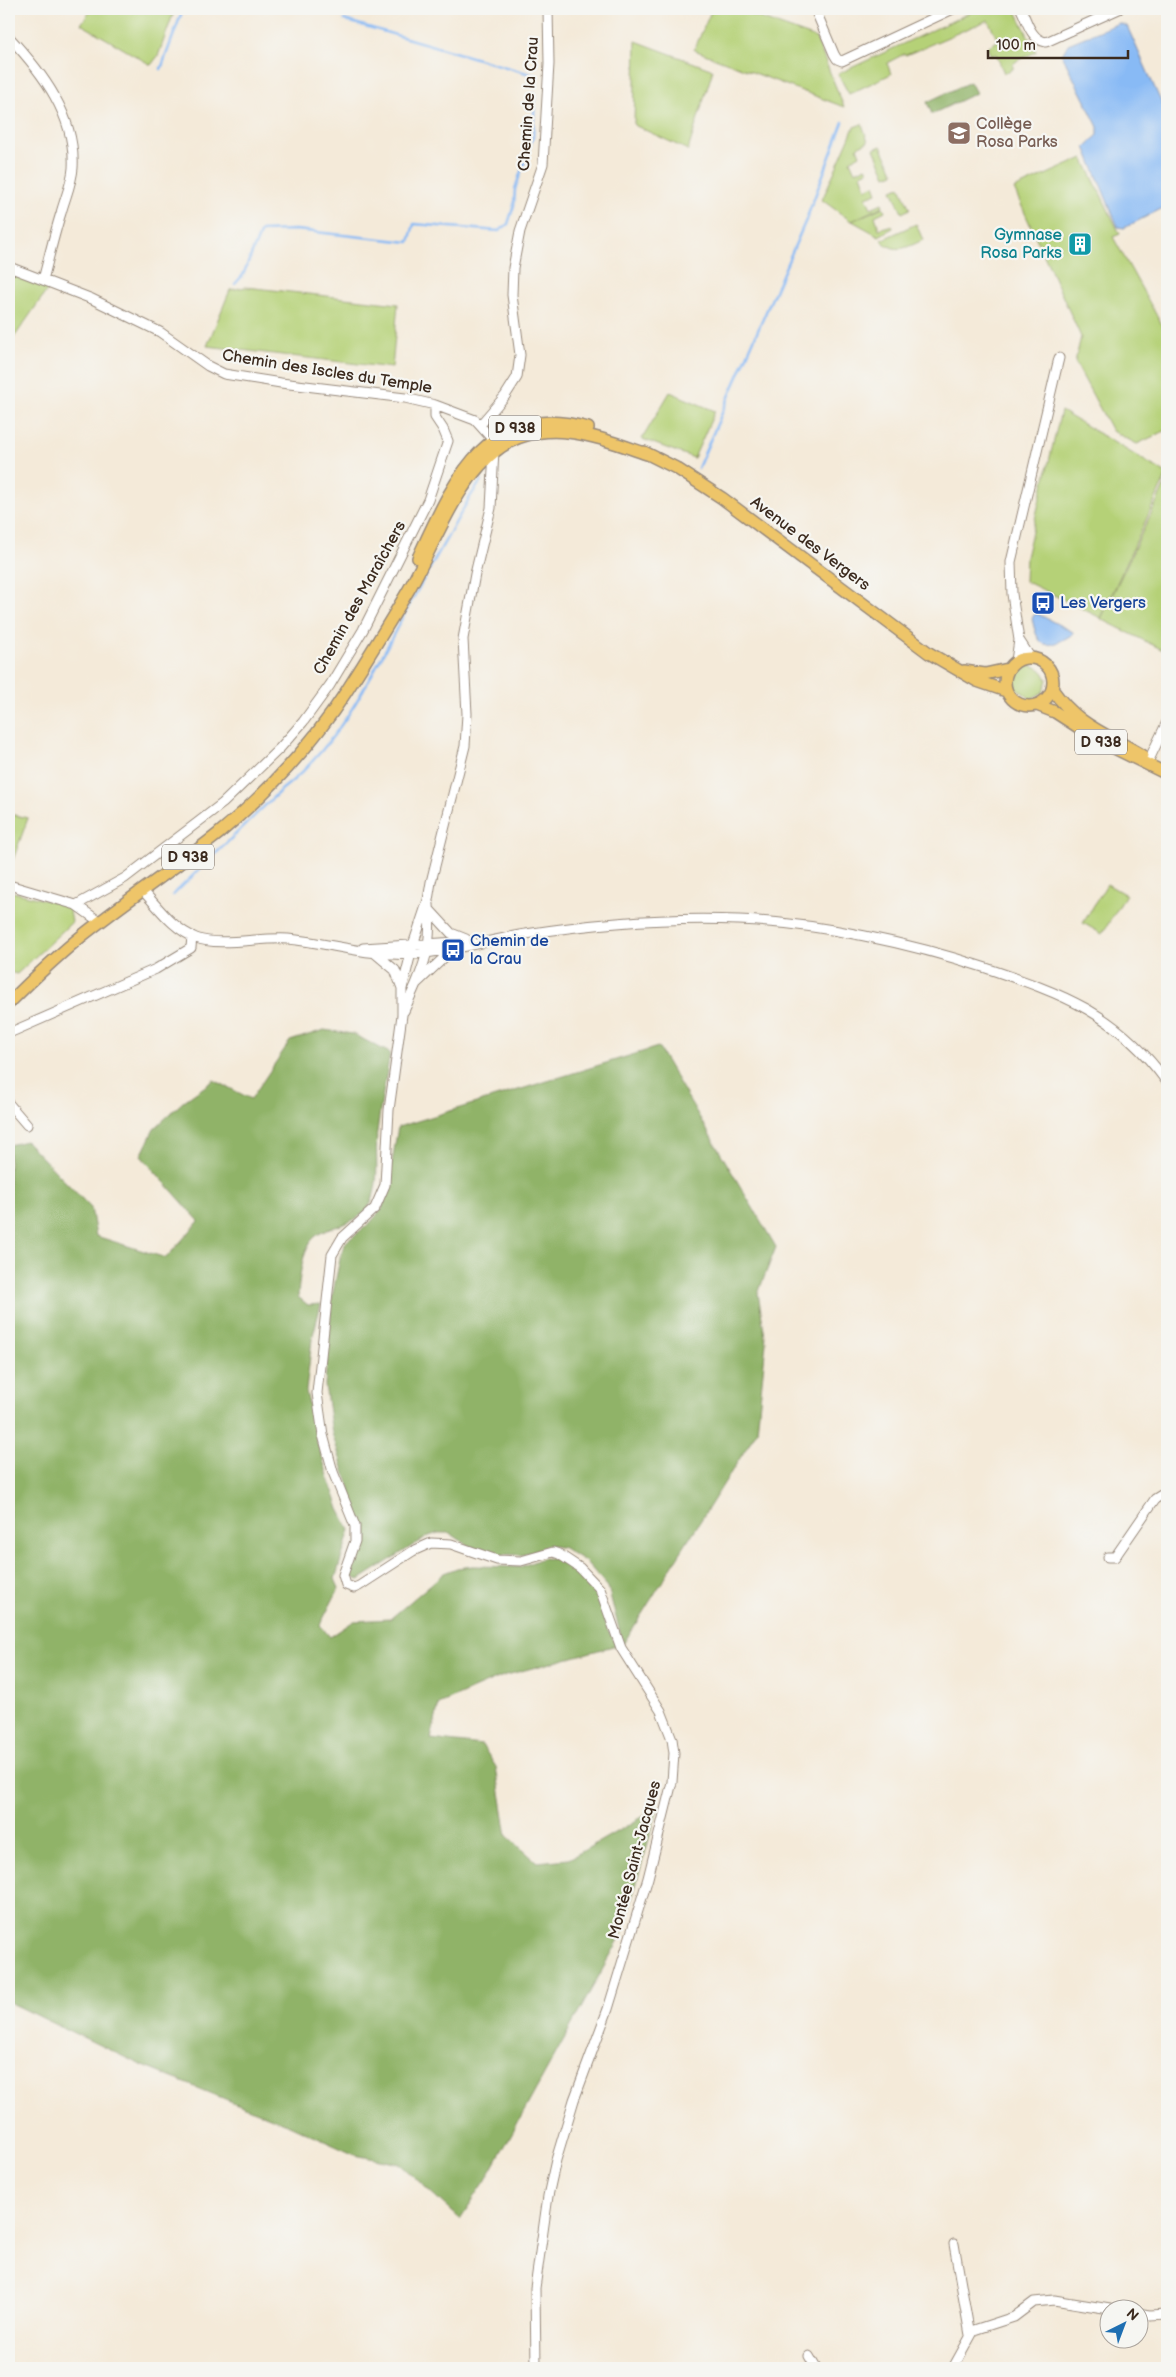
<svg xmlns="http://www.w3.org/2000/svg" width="1176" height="2377" font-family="'Balsamiq Sans',sans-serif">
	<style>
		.green { fill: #b5d177; stroke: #787e4a }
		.forest { fill: #90b368; stroke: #666e43 }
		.water { fill: #88baf5; stroke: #62728a }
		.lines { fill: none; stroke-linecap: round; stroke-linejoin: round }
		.stream { stroke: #88baf5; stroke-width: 2.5 }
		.minor-casing { stroke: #988a7c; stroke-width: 11 }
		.major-casing { stroke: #988a7c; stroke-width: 14 }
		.minor { stroke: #fff; stroke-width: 9 }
		.major { stroke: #eec569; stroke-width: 11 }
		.labels { text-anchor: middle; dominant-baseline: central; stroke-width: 4.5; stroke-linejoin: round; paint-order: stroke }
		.shield { fill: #f6f6f2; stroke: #73675e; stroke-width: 1 }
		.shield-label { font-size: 15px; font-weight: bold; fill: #3b2a1e }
		.street-label { font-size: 16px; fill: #3b2a1e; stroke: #f6f6f2 }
		.education-label { font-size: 16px; fill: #785e54; stroke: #f6f6f2; text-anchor: start }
		.culture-label { font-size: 16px; fill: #0d838f; stroke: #f6f6f2; text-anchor: end }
		.transit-label { font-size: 16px; fill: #164399; stroke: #f6f6f2; text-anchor: start }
	</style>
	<rect width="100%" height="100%" fill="#f6f6f2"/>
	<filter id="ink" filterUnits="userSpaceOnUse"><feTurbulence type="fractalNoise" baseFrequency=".02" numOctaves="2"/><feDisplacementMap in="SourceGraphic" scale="10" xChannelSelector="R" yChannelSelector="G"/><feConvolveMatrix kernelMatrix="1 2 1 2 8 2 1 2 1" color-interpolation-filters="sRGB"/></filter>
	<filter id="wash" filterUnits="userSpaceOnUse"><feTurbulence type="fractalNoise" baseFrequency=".0096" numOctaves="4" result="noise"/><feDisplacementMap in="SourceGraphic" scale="20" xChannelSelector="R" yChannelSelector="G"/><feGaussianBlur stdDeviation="1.12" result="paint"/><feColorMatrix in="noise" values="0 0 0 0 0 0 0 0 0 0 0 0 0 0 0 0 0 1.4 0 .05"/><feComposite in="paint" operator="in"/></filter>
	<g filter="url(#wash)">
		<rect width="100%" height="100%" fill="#f4ead9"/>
		<!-- green -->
		<path class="green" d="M92,9H175L158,56L151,65L81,24Z
			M712,9H735L816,38L844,107L694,50Z
			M978,9H1015L1036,52L1018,60L1013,64V69L1004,73L996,54L991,56L987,47L998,41L988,20L906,55L904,54L887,63L891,74L849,94L838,74Z
			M636,41L713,70L688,150L634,125Z
			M862,124L868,142L857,147L860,155L850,161L855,172L866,167L868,171L861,174L866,189L874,185L877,193L866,197L871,208L882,203L883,206L851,221L822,200L854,127Z
			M881,146L894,173L886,176L874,149Z
			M1083,158L1120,234L1113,237L1167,334V430L1137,444L1112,431L1075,362L1081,337L1014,189Z
			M900,187L910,209L902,213L892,190Z
			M883,207L885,211L875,216L879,229L892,225L893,228L879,236L852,221Z
			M916,224L923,240C908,247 895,255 881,240Z
			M9,273L48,289L13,339L9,337Z
			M246,287L398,304L392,368L207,346L230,290Z
			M670,392L715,411L694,458L642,439Z
			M1061,411L1167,474L1101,618L1025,581L1026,557Z
			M1167,480V652L1101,619Z
			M1025,665C1036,665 1043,669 1047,680L1043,692L1031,699L1018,689H1014C1009,678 1014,670 1025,665Z
			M9,814L28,818L9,871Z
			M1107,884L1126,895L1102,934L1083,923Z
			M9,891L69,906L72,922L17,974L9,972Z"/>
		<!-- forest -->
		<path class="forest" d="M970,82L976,93L932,114L927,102Z
			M324,1030L353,1034L390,1053C386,1079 380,1106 377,1132C375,1155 380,1179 372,1200C363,1225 332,1224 316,1236C302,1246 299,1281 298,1297L308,1305L321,1304L312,1339L306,1391L317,1442L339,1509L350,1530L335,1579L339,1588L320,1625L330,1637L354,1621L390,1619L444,1573L457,1568L473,1566L520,1567L543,1558L554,1559L569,1566L595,1589L608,1631L617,1645L503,1676L439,1704L431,1739L482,1745L496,1767L507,1836L537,1862L569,1859L658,1808L621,1936L486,2180L460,2219L400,2164L355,2155L287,2124L141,2065L9,2002V1145L26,1141L91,1208L96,1236L166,1258L199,1221L141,1156L154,1129L184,1101L214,1080L251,1099L290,1041Z
			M658,1047L776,1247L758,1293L766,1342L757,1431L623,1644L608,1587L586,1562L564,1548L548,1545L523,1555L492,1554L473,1549L450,1533H438L426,1537L359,1580L350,1576L363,1548L361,1524L332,1433L325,1385L332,1297L340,1259L346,1242L370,1223L382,1209L389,1180L398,1127Z"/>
		<!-- water -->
		<path class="water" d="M1119,23L1127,26L1167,115V206L1124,228L1118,227L1085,147L1098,135V127L1062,55L1068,44Z
			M1036,613L1073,632V634C1046,651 1038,649 1032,618Z"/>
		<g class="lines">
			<!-- stream -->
			<path class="stream" d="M344,20L537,76
				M161,69L183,9
				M235,284L243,275L261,231L296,230L409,242L414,224L499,231L508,224L514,205L515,189L533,137L535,93
				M698,468L806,220L843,122
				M173,895L280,791C336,749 369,681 401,620C424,578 447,538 470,497L481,481"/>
		</g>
	</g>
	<g filter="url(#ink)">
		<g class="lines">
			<!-- minor casing -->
			<g class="minor-casing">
				<path id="minor" d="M815,9L834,54L837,59L842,61L953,9
					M1021,9C1027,21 1031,40 1046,42L1119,9
					M9,37C42,72 76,116 73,168C72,183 65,198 61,213C54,235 49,257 43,280L92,299L160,332L208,366L224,374L281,383L405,398L435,405L475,420L493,440
					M9,267L43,280
					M481,424L505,396L517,377L520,355L512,295L513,268L520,231L543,164L549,64L548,9
					M494,450L491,508L475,574L463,639L467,714L465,746L431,882L428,900L413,945L402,989V1015L389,1110L385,1185L375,1208L342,1238L332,1255L317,1393L323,1435L333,1472L355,1526V1541L343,1575L346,1585L354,1588L359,1586L413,1551L431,1543L451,1544L497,1560L521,1561L553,1552L559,1554L580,1568L600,1589L621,1648L661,1711L672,1739L674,1753L672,1782L648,1878L608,2009L574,2100L556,2160L548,2196L535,2288L536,2368
					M1019,640L1030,657
					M1016,661L1019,640L1012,594L1011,562L1059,358
					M1147,764L1167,722
					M9,885L76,905L100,922
					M143,891C159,908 173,929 196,938C219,947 261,937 288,939C330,943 371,957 413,954C451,952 488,940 526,934C596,923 668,917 739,920C818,923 910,943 986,968C1063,994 1117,1013 1167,1082
					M76,905L125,878L223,803L280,748L303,722L330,685L363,630L428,500L448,441L443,429L435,417V405
					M429,909L451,933L466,939
					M363,948L472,941
					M376,954L395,970L402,988
					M416,984C429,954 431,936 429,904
					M404,1011L416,984L452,950
					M9,1033L156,969L191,948L192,936
					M9,1104L27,1125
					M1108,1557H1115L1155,1499L1163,1494L1167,1497
					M954,2244L970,2335
					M1138,2313L1149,2315L1167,2314
					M809,2356L816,2368
					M953,2368L974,2330L1014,2317L1034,2302L1054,2300L1116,2310"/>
			</g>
			<!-- major casing -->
			<g class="major-casing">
				<path id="major" d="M644,452L676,468L722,498L929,653L977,681L1006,691
					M418,558C453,482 487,399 588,428
					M1005 682a24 24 0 1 1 48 0a24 24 0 1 1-48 0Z
					M964,671L985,674L1008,669
					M1052,689C1078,726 1105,733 1142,755
					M1037,705L1055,712L1100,741L1167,774
					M9,1003C33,979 57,956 83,935C127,900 174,869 218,834C266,794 312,745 346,692C367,659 388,625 408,591C435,545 456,478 501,447C548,415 602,439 650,455"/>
			</g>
			<!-- minor -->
			<use href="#minor" class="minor"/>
			<!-- major -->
			<use href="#major" class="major"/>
		</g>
	</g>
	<!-- icons -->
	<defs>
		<g id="school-square" transform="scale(1.25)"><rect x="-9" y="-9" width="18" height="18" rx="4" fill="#8d6e63" stroke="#f6f6f2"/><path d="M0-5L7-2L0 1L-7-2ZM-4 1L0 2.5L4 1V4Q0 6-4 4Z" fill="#fff"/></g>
		<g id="building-square" transform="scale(1.25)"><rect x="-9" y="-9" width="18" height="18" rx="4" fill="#0f9aa8" stroke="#f6f6f2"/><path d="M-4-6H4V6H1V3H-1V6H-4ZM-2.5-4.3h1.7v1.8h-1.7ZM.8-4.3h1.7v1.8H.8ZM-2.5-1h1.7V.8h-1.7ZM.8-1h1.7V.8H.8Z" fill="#fff"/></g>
		<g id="bus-square" transform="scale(1.25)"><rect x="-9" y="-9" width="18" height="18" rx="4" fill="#1a4fb4" stroke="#f6f6f2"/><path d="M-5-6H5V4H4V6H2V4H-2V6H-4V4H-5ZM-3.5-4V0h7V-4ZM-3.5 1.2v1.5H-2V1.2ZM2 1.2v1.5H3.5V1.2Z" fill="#fff"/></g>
	</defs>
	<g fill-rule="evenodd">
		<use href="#school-square" x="959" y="133"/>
		<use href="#building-square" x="1080" y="244"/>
		<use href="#bus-square" x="1043" y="603"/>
		<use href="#bus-square" x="453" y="950"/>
	</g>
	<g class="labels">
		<!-- shield labels -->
		<g class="shield">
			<rect x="489" y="415.5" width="52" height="25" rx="4"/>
			<rect x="1075" y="729.5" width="52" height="25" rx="4"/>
			<rect x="162" y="844.5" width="52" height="25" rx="4"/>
		</g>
		<g class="shield-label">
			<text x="515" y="428">D 938</text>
			<text x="1101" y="742">D 938</text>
			<text x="188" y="857">D 938</text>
		</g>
		<!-- street labels -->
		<g class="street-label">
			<text transform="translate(529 104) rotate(-86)">Chemin de la Crau</text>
			<text transform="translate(327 372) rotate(9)">Chemin des Iscles du Temple</text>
			<text transform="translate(810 544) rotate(37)">Avenue des Vergers</text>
			<text transform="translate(360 598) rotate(-61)">Chemin des Maraîchers</text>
			<text transform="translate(635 1860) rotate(-75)">Montée Saint-Jacques</text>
		</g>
		<!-- education labels -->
		<g class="education-label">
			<text x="976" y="124">Collège<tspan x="976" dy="18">Rosa Parks</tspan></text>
		</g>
		<!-- culture labels -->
		<g class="culture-label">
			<text x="1062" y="235">Gymnase<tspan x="1062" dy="18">Rosa Parks</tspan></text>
		</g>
		<!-- transit labels -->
		<g class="transit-label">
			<text x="1060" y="603">Les Vergers</text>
			<text x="470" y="941">Chemin de<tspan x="470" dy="18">la Crau</tspan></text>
		</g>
	</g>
	<!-- margin -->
	<rect width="1176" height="2377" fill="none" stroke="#f6f6f2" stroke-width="30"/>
	<!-- north arrow -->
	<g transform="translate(1124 2324) rotate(42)"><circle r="24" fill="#f6f6f2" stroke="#aba49d"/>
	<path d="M0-4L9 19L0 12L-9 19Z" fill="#1f6fb2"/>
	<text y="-8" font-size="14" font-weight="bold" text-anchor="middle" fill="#3b2a1e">N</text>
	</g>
	<!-- scale -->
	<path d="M988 50v8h140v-8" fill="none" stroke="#3b2a1e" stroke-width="2.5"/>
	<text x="996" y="50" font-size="15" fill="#3b2a1e" stroke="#f6f6f2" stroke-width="4" paint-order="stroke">100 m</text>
</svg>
